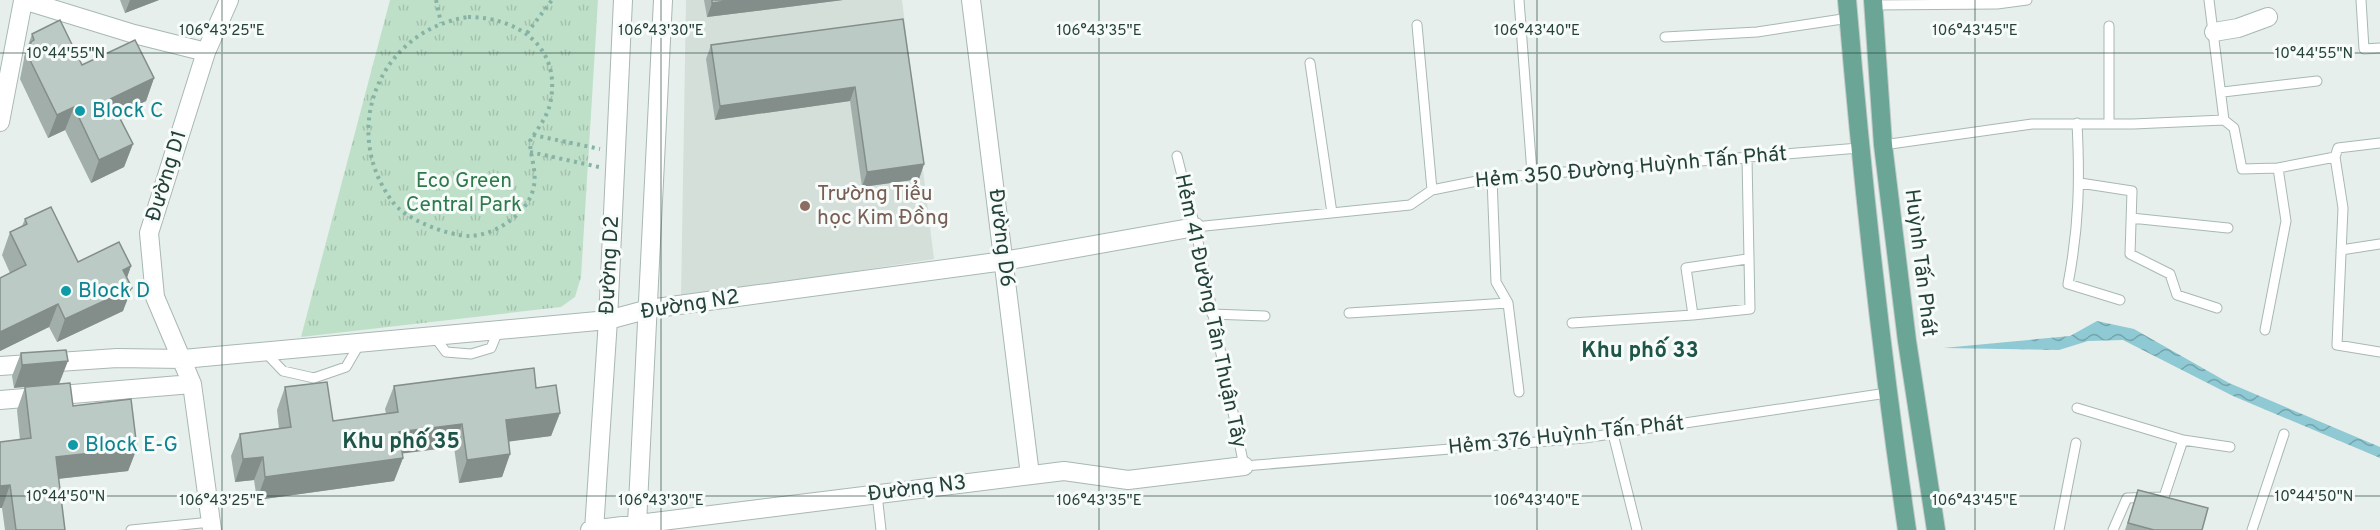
<svg xmlns="http://www.w3.org/2000/svg" width="2380" height="530" font-family="Overpass,sans-serif">
	<style>
		.built { fill: #d4dfda }
		.grass { fill: url(#grass-tufts) }
		.water { fill: url(#water-waves) }
		.lines { fill: none; stroke-linecap: round; stroke-linejoin: round }
		.lane-casing { stroke: #a8b8b2; stroke-width: 11 }
		.street-casing { stroke: #a8b8b2; stroke-width: 20 }
		.primary-casing { stroke: #c2cac8; stroke-width: 20 }
		.path { stroke: #86b3a5; stroke-width: 4; stroke-dasharray: 3 4.5; stroke-linecap: butt }
		.lane { stroke: #fff; stroke-width: 9 }
		.street { stroke: #fff; stroke-width: 18 }
		.primary { stroke: #6aa596; stroke-width: 18 }
		.wall { fill: #a1aea9 }
		.shaded-wall { fill: #838d89 }
		.building { fill: #bbcac4; stroke: #838d89; stroke-width: 1.5 }
		.ticks { fill: none; stroke: #24423a; stroke-width: 1.5; stroke-opacity: 0.45 }
		.culture-dot { fill: #0f9aa8; stroke: #f7fbf9; stroke-width: 2 }
		.education-dot { fill: #8d6e63; stroke: #f7fbf9; stroke-width: 2 }
		.labels { text-anchor: middle; dominant-baseline: central; stroke-width: 6; stroke-linejoin: round; paint-order: stroke }
		.culture-label { font-size: 21px; fill: #0d838f; stroke: #f7fbf9; text-anchor: start }
		.street-label { font-size: 21px; fill: #24423a; stroke: #f7fbf9 }
		.park-label { font-size: 21px; fill: #2d7a4b; stroke: #f7fbf9 }
		.education-label { font-size: 21px; fill: #785e54; stroke: #f7fbf9; text-anchor: start }
		.neighbourhood-label { font-size: 22px; font-weight: bold; fill: #1f5548; stroke: #f7fbf9 }
		.ticks-label { font-size: 15px; text-anchor: middle; fill: #24423a; stroke: #f7fbf9; stroke-width: 6; stroke-linejoin: round; paint-order: stroke }
	</style>
	<defs>
		<pattern id="grass-tufts" width="24" height="20" patternUnits="userSpaceOnUse" patternTransform="scale(1.5)"><rect width="24" height="20" fill="#bfe0c8"/><path d="M3 7l-1-3M5 7V3M7 7l1-3M15 17l-1-3M17 17v-4M19 17l1-3" fill="none" stroke="#a4c1ad"/></pattern>
		<pattern id="water-waves" width="16" height="10" patternUnits="userSpaceOnUse" patternTransform="scale(1.5)"><rect width="16" height="10" fill="#8ec9d4"/><path d="M0 5q4-4 8 0t8 0" fill="none" stroke="#74a5ad"/></pattern>
	</defs>
	<rect width="100%" height="100%" fill="#e6efeb"/>
	<!-- built -->
	<path class="built" d="M686,0H902L934,259L681,298Z"/>
	<!-- grass -->
	<path class="grass" d="M390,0H598L581,277L575,297L561,307L301,337Z"/>
	<!-- water -->
	<path class="water" d="M2097,321L2134,329L2229,383L2380,447V458L2233,396L2123,340L2088,341L2059,350L1943,348L2070,336Z"/>
	<g class="lines">
		<!-- lane casing -->
		<g class="lane-casing">
			<path id="lane" d="M1519,0L1532,173
				M2209,0L2224,120
				M2361,0L2364,49L2380,48
				M1873,5L1997,4L2027,0
				M1417,25L1432,190
				M2109,26V122
				M1665,37L1757,32L1849,18
				M1310,63L1332,213
				M2223,92L2317,81
				M2077,123C2080,181 2079,226 2068,284L2120,300
				M1883,145L2032,124H2133L2224,120L2234,128L2242,169L2278,168L2335,157L2343,208L2337,345L2380,352
				M1177,156L1195,227L1244,466L1584,438L1887,393
				M2335,157L2338,148L2380,143
				M1492,178L1496,282L1508,303L1519,392
				M2080,183L2132,191L2130,254L2170,274L2177,295L2217,308
				M2131,218L2228,228
				M1195,227L1410,205L1432,190L1492,178L1859,148
				M2341,250L2380,244
				M1349,313L1508,303
				M1212,314L1265,316
				M1693,315L1750,309L1747,158
				M1572,323L1693,315L1686,268L1747,259
				M2265,330L2286,221L2278,168
				M434,336L446,352L471,354L491,348L498,331
				M265,352L283,371L314,378L346,367L360,343
				M2077,408L2183,440L2230,447
				M1613,434L1637,530
				M877,494L881,530
				M131,530L211,522
				M2059,530L2076,443
				M2113,530L2127,498L2164,497L2183,440
				M2252,530L2284,434"/>
		</g>
		<!-- street casing -->
		<g class="street-casing">
			<path id="street" d="M23,0L134,34L206,52
				M971,0L1030,475
				M2214,32L2238,28L2268,17
				M0,122L23,1
				M0,366L117,358L183,359L608,320L649,309L1004,261L1195,227
				M0,400L192,384
				M637,524L663,0
				M212,530L192,384L155,297L149,233L206,52L229,0
				M590,530L1064,471L1128,480L1244,466
				M594,530L608,320L623,0"/>
		</g>
		<!-- primary casing -->
		<g class="primary-casing">
			<path id="primary" d="M1847,0C1862,178 1881,354 1907,530
				M1873,0L1883,145L1907,341L1936,530"/>
		</g>
		<!-- path -->
		<path class="path" d="M436,0L441,23
			M468,17C516,17 560,45 551,99C549,115 538,128 530,141C530,157 538,173 533,190C526,215 495,235 470,236C448,236 404,219 392,201C339,129 380,30 468,17Z
			M527,33L552,0
			M533,135L600,149
			M530,152L599,167"/>
		<!-- lane -->
		<use href="#lane" class="lane"/>
		<!-- street -->
		<use href="#street" class="street"/>
		<!-- primary -->
		<use href="#primary" class="primary"/>
	</g>
	<!-- wall -->
	<path class="wall" d="M120,0H159L125,13Z
		M704,0H843L707,17Z
		M903,19L924,164L919,179L862,187L850,101L715,120L706,59L711,45Z
		M32,34L82,65L154,78L146,101L118,114L133,144L124,167L91,183L65,130L48,138L20,79L24,59V57Z
		M25,219L78,262L131,266L127,277L123,311L57,342L49,327L0,351V278L10,273L2,255L10,232L22,226Z
		M66,350L14,388L12,376L21,353Z
		M394,386L536,388L560,413L551,436L509,441L510,454L502,477L459,483L454,447L402,453L403,458L394,481L257,500L254,480L235,482L231,456L240,434L279,429L277,410L285,387L333,421L386,414L385,409Z
		M25,387L73,406L137,448L128,471L58,479L65,530H5L2,508L20,440L17,410Z
		M2138,490L2202,530H2125Z"/>
	<!-- shaded-wall -->
	<path class="shaded-wall" d="M130,0H159L125,13Z
		M734,0H843L707,17L712,3Z
		M154,78L146,101L102,122L110,99Z
		M855,87L850,101L715,120L720,106Z
		M74,107L65,130L48,138L57,115Z
		M133,144L124,167L91,183L99,160Z
		M924,164L919,179L862,187L867,172Z
		M131,266L123,289V270Z
		M132,288L123,311L57,342L65,319Z
		M58,304L49,327L0,351V332Z
		M68,361L59,384L14,388L22,365Z
		M560,413L551,436L498,443L506,420Z
		M462,424L454,447L391,455L399,432Z
		M137,448L128,471L47,480L56,457Z
		M510,454L502,477L459,483L467,460Z
		M263,457L254,480L235,482L243,459Z
		M403,458L394,481L257,500L265,477Z
		M10,485L2,508H0V486Z"/>
	<!-- building -->
	<path class="building" d="M712,0H734L712,3Z
		M903,19L924,164L867,172L855,87L720,106L711,45Z
		M60,20L82,65L135,40L154,78L110,99L133,144L99,160L74,107L57,115L28,56L31,42L34,40L32,34Z
		M51,207L78,262L119,242L131,266L123,270L132,288L65,319L58,304L0,332V278L26,265L10,232L27,224L25,219Z
		M66,350L68,361L22,365L21,353Z
		M534,368L536,388L556,385L560,413L506,420L510,454L467,460L462,424L399,432L403,458L265,477L263,457L243,459L240,434L291,427L285,387L327,382L333,421L398,412L394,386Z
		M70,383L73,406L131,399L137,448L56,457L65,530H16L10,485L0,486V442L31,438L25,387Z
		M2138,490L2208,508L2202,530H2154L2128,523Z"/>
	<!-- ticks -->
	<path class="ticks" d="M222,0V530M661,0V530M1099,0V530M1537,0V530M1975,0V530M0,53H2380M0,496H2380"/>
	<!-- markers -->
	<g class="culture-dot">
		<circle cx="80" cy="111" r="6"/>
		<circle cx="66" cy="291" r="6"/>
		<circle cx="73" cy="445" r="6"/>
	</g>
	<circle class="education-dot" cx="805" cy="206" r="6"/>
	<g class="labels">
		<!-- culture labels -->
		<g class="culture-label">
			<text x="92" y="111">Block C</text>
			<text x="78" y="291">Block D</text>
			<text x="85" y="445">Block E-G</text>
		</g>
		<!-- street labels -->
		<g class="street-label">
			<text transform="translate(1631 168) rotate(-5)">Hẻm 350 Đường Huỳnh Tấn Phát</text>
			<text transform="translate(167 176) rotate(-73)">Đường D1</text>
			<text transform="translate(1001 238) rotate(83)">Đường D6</text>
			<text transform="translate(1920 263) rotate(83)">Huỳnh Tấn Phát</text>
			<text transform="translate(610 265) rotate(-87)">Đường D2</text>
			<text transform="translate(690 305) rotate(-9)">Đường N2</text>
			<text transform="translate(1210 311) rotate(78)">Hẻm 41 Đường Tân Thuận Tây</text>
			<text transform="translate(1566 436) rotate(-6)">Hẻm 376 Huỳnh Tấn Phát</text>
			<text transform="translate(917 489) rotate(-7)">Đường N3</text>
		</g>
		<!-- park labels -->
		<g class="park-label">
			<text x="464" y="181">Eco Green<tspan x="464" dy="24">Central Park</tspan></text>
		</g>
		<!-- education labels -->
		<g class="education-label">
			<text x="817" y="194">Trường Tiểu<tspan x="817" dy="24">học Kim Đồng</tspan></text>
		</g>
		<!-- neighbourhood labels -->
		<g class="neighbourhood-label">
			<text x="1640" y="351">Khu phố 33</text>
			<text x="401" y="442">Khu phố 35</text>
		</g>
	</g>
	<g class="ticks-label">
		<text x="222" y="35">106°43'25"E</text>
		<text x="661" y="35">106°43'30"E</text>
		<text x="1099" y="35">106°43'35"E</text>
		<text x="1537" y="35">106°43'40"E</text>
		<text x="1975" y="35">106°43'45"E</text>
		<text x="66" y="58">10°44'55"N</text>
		<text x="2314" y="58">10°44'55"N</text>
		<text x="66" y="501">10°44'50"N</text>
		<text x="2314" y="501">10°44'50"N</text>
		<text x="222" y="505">106°43'25"E</text>
		<text x="661" y="505">106°43'30"E</text>
		<text x="1099" y="505">106°43'35"E</text>
		<text x="1537" y="505">106°43'40"E</text>
		<text x="1975" y="505">106°43'45"E</text>
	</g>
</svg>
